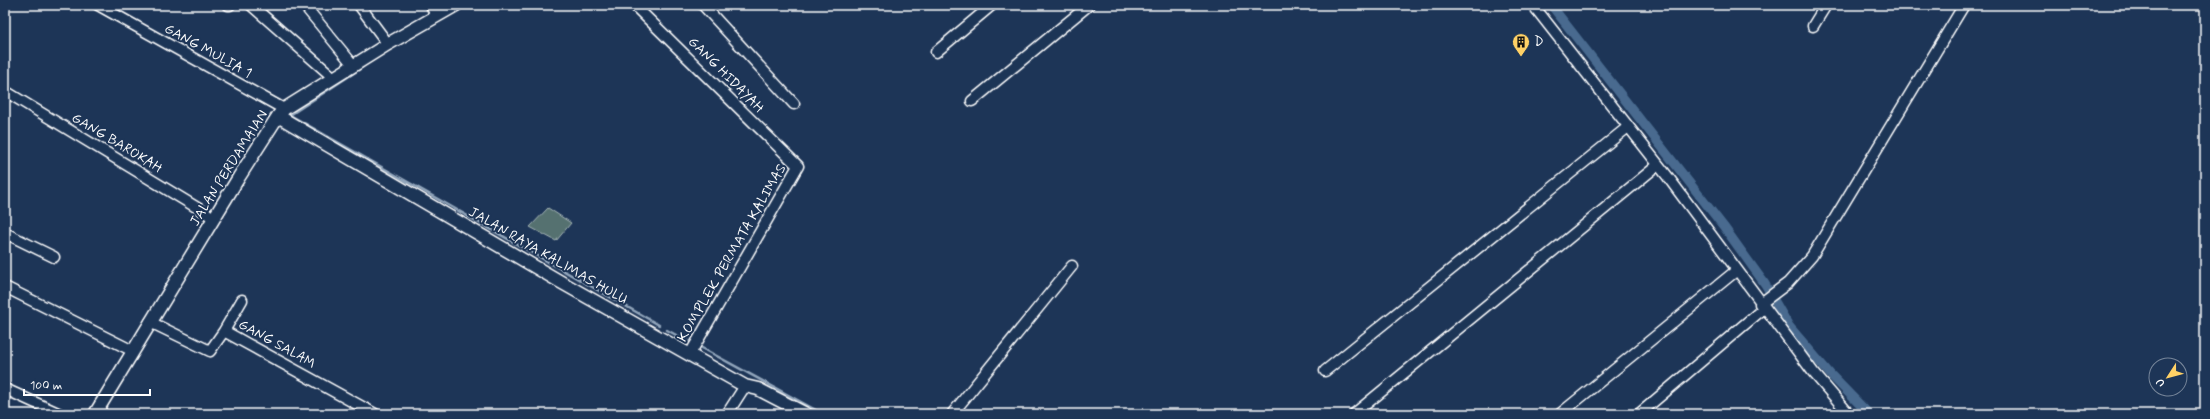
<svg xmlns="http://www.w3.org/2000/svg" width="2210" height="419" font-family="Mynerve,sans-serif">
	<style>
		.green { fill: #547170; stroke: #aab8b8 }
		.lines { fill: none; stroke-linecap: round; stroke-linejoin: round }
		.stream { stroke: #92a6bc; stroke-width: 2.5 }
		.canal { stroke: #496b8f; stroke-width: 9 }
		.minor-casing { stroke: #fff; stroke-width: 13 }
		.tertiary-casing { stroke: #fff; stroke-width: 15 }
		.minor { stroke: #1d3557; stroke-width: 10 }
		.tertiary { stroke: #1d3557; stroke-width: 12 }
		.labels { text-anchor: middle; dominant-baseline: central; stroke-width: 4; stroke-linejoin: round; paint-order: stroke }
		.poi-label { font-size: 14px; fill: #fff; stroke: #1d3557; text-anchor: start }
		.street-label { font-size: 14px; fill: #fff; stroke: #1d3557 }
	</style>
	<rect width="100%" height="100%" fill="#1d3557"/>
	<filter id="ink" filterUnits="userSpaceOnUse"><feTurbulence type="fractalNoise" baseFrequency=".025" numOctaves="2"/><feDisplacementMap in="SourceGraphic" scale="8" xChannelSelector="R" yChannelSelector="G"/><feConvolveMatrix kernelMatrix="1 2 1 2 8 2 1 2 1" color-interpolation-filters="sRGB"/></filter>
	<g filter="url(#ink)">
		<!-- green -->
		<path class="green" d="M548,208L571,223L556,241L530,227Z"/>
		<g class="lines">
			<!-- stream -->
			<path class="stream" d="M363,67L290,115L659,325
				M667,330L689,342
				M702,348L823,414"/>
			<!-- canal -->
			<path class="canal" d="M1551,5L1724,227L1765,284L1789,326L1831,375L1869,414"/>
			<!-- minor casing -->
			<g class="minor-casing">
				<path id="minor" d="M98,5L284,109
					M228,5H230
					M251,5L334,78
					M304,5L354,66
					M359,5L388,44
					M431,5L436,16
					M634,5L798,166L690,354
					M703,5L794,104
					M1533,5L1668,177L1813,372L1849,414
					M1813,26L1826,5
					M936,52L992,5
					M5,91L214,218
					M972,101L1089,5
					M5,233L54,257
					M5,287L133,351
					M1760,304L1788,283L1812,256L1964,5
					M150,322L210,351L224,331L375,414
					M224,331L242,300
					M1325,371L1628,127
					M5,389L60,414
					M727,414L745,386
					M952,414L1072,266
					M1354,414L1658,165
					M1560,414L1737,270
					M1639,414L1764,308"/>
			</g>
			<!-- tertiary casing -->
			<g class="tertiary-casing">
				<path id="tertiary" d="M278,116L559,281L745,386L758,389L806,414
					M95,414L239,177L278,116L284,109L388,44L456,5"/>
			</g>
			<!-- minor -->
			<use href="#minor" class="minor"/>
			<!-- tertiary -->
			<use href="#tertiary" class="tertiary"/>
		</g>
	</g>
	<!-- icons -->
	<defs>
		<g id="building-pin" transform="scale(0.9)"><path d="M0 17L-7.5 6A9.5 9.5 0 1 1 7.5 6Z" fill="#ffd166" stroke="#1d3557"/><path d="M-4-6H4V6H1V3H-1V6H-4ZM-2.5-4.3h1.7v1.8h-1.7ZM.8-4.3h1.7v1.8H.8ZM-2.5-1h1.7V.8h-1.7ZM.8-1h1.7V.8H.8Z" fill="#111"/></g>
	</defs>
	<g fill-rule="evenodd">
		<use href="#building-pin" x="1521" y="42"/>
	</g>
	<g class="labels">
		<!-- poi labels -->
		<g class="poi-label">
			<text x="1534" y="42">D</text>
		</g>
		<!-- street labels -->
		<g class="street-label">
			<text transform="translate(208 51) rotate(29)">GANG MULIA 1</text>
			<text transform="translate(726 75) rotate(45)">GANG HIDAYAH</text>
			<text transform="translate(117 143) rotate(31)">GANG BAROKAH</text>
			<text transform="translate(229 168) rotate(-58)">JALAN PERDAMAIAN</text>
			<text transform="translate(732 253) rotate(-60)">KOMPLEK PERMATA KALIMAS</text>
			<text transform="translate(548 256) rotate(30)">JALAN RAYA KALIMAS HULU</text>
			<text transform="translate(277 344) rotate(29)">GANG SALAM</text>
		</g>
	</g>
	<!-- margin -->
	<rect width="2210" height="419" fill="none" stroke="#1d3557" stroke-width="20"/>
	<rect x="10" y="10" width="2190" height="399" fill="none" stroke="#fff" stroke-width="1.5" filter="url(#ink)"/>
	<!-- north arrow -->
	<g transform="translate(2168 377) rotate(234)"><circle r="19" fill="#1d3557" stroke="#77869a"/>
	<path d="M0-3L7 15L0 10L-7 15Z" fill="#ffd166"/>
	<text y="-6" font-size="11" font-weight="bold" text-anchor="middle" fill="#ffffff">U</text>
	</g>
	<!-- scale -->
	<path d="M24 389v6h126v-6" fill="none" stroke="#ffffff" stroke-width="2"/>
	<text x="30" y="389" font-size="12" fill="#ffffff" stroke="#1d3557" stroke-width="3" paint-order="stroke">100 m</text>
</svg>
